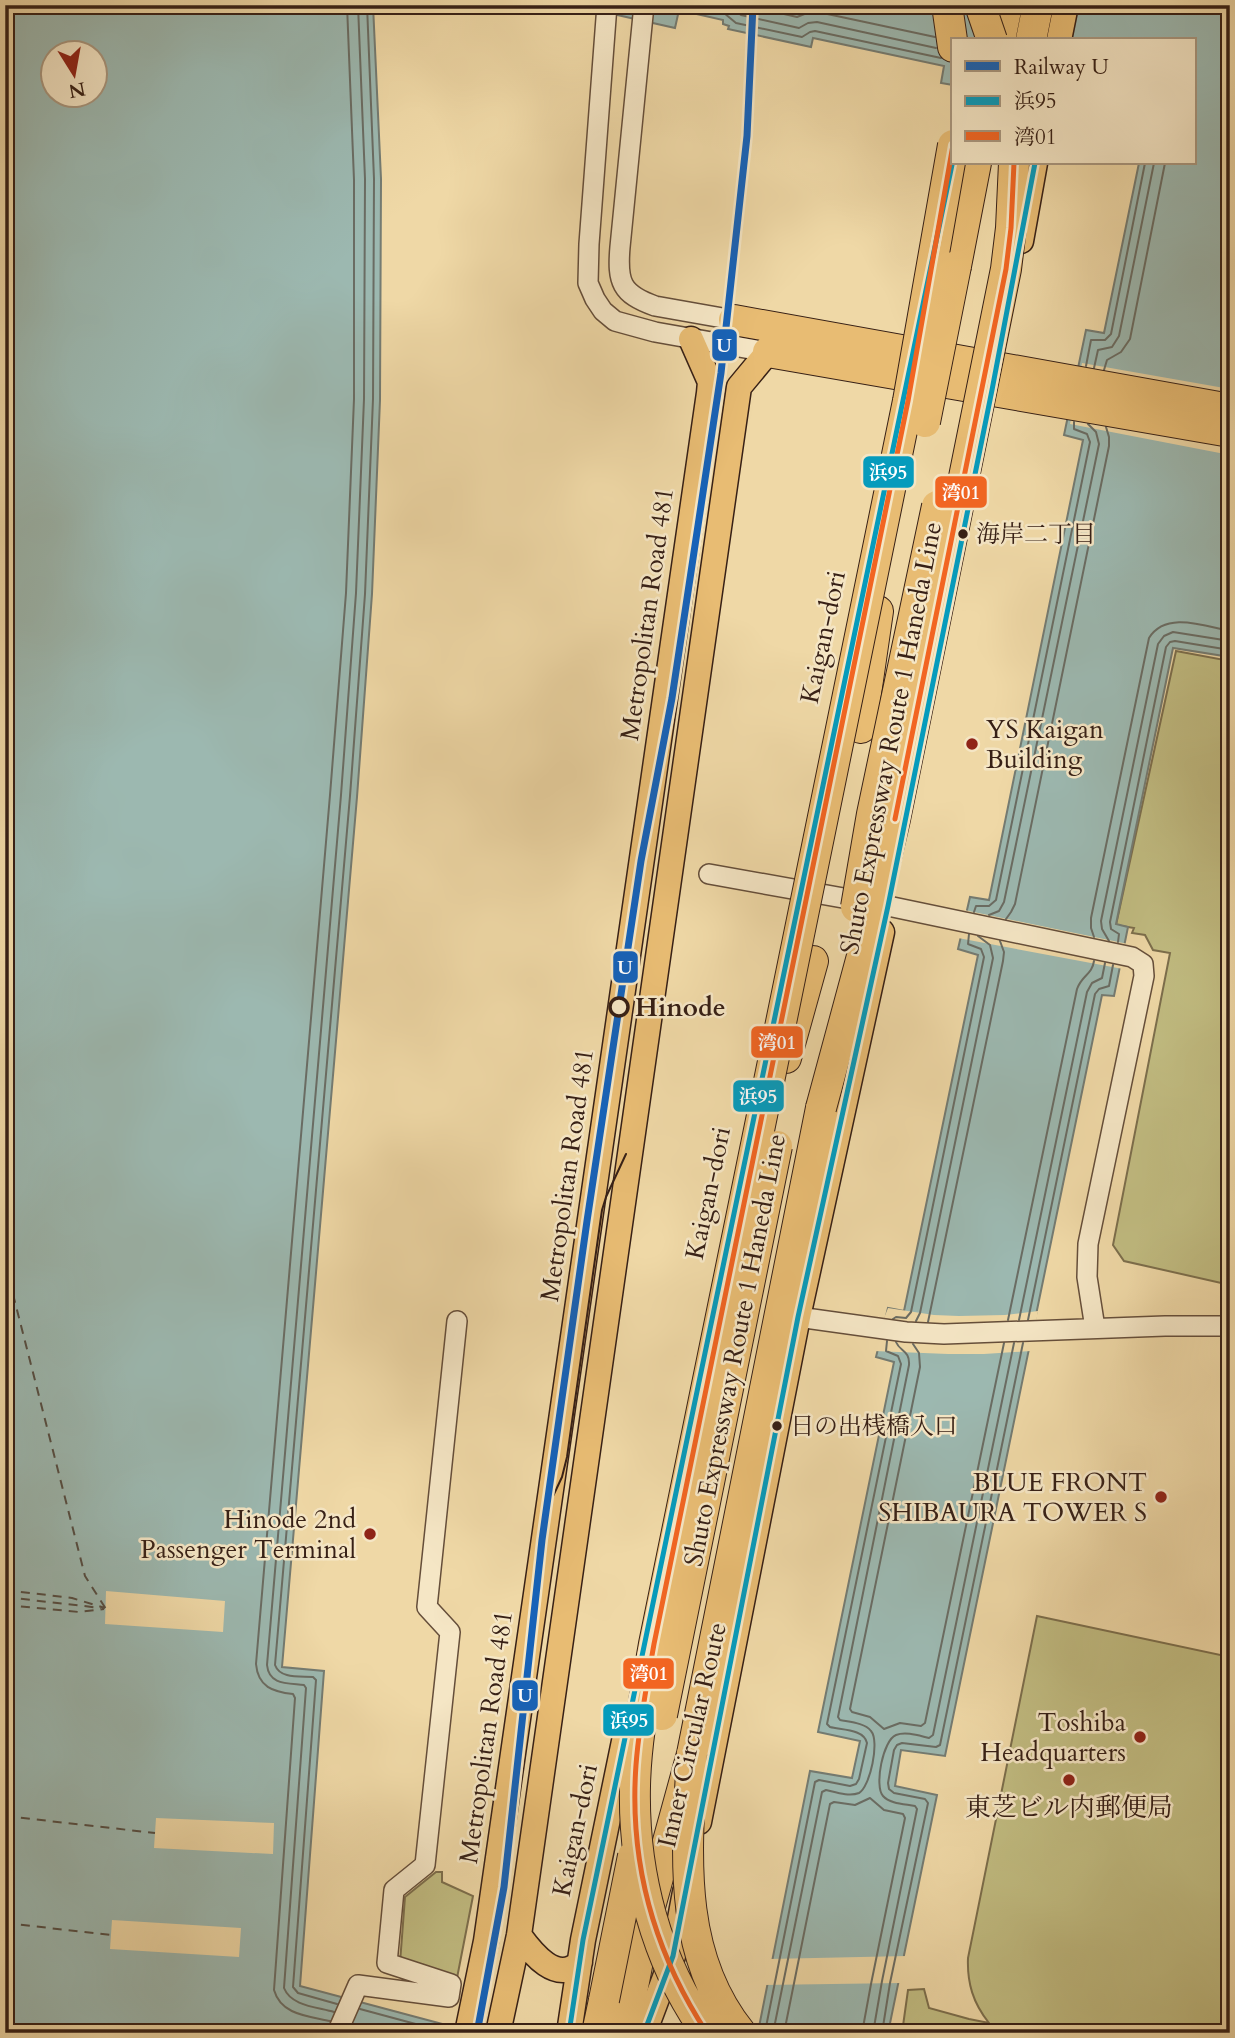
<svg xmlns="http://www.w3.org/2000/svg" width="1235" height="2038" font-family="Cardo,'Noto Serif JP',serif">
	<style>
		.green { fill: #c1bc81; stroke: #7c6e4c; stroke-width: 2 }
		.water { fill: #9cb8b0; stroke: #747b72; stroke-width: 2; fill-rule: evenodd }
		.pier { fill: #efd8a6 }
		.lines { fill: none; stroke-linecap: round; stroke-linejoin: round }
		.shore { stroke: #6a6c63; stroke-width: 2 }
		.ferry { stroke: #554e44; stroke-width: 2; stroke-dasharray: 9 7; stroke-linecap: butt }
		.minor-casing { stroke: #654e3a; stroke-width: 22 }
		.major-casing { stroke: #372016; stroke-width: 27 }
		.highway-casing { stroke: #372016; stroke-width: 32 }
		.minor { stroke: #f5e6c5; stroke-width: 19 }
		.major { stroke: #e8bc73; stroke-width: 24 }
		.highway { stroke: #e8bc73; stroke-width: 30 }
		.tram { stroke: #372016; stroke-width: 2 }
		.highway-bridge-casing { stroke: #372016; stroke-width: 32; stroke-linecap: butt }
		.highway-bridge { stroke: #e8bc73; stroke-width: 30 }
		.bus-1-casing { stroke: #f5e6c5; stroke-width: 10 }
		.bus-2-casing { stroke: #f5e6c5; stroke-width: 10 }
		.bus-1 { stroke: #069bbc; stroke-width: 5 }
		.bus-2 { stroke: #f26522; stroke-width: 5 }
		.rail-1-casing { stroke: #f5e6c5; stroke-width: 12 }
		.rail-1 { stroke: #1662b8; stroke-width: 7 }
		.bus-dot { fill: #372016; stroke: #f5e6c5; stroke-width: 2.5 }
		.poi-dot { fill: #8f2418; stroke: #f5e6c5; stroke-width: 2.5 }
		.stop-dot { fill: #f5e6c5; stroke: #372016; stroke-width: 3.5 }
		.labels { text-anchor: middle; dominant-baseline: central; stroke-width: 5; stroke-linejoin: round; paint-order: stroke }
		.bus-label { font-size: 24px; fill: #372016; stroke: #f5e6c5; text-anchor: start }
		.street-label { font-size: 26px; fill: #372016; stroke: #f5e6c5 }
		.poi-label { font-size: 26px; fill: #372016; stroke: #f5e6c5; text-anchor: end }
		.stop-label { font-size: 26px; font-weight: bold; fill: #372016; stroke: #f5e6c5; text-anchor: start }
		.line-badge { stroke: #f5e6c5; stroke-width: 2.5 }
		.badge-label { font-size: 19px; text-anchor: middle; font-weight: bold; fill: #fff }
	</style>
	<rect width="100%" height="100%" fill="#efd8a6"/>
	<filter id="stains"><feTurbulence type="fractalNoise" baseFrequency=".00286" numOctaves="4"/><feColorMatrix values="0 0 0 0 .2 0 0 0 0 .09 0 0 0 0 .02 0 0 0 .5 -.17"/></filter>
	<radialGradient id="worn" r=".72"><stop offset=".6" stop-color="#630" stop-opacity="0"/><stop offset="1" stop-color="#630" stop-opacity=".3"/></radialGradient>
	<!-- green -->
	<path class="green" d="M1176,651L1230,661V675H1227V683L1230,684V1285L1124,1261L1113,1245L1170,953L1153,950L1145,935L1132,933L1134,928L1116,925Z
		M1037,1616L1230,1657V2033H902L908,1990L924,1989L929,2008L969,2019L989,2023C973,2003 967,1983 968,1958Z
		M436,1872H442V1882L473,1896L457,1978L400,1963L405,1897Z"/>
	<!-- water -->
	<path class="water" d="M5,5H373L381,179L380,400L372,594L357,797L282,1667L324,1671L300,1986L476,2033H5ZM52,52H94V94H52Z
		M573,5H1230V448L1228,476L1230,477V657L1173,648L1116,924L1128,927L1114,996L1102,995L945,1756L901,1750L895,1786L937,1795L888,2033H748L759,2027L810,1771L852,1778L860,1741L818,1732L894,1362L876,1357L888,1308L904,1311L978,955L958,949L970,897L989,900L1083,440L1064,435L1086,330L1104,333L1139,163H1195V40H953V85L941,83L944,66L813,38L811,47L728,29L729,26L723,24V20L679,10L675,28Z"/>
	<!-- pier -->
	<path class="pier" d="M1082,363L1230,389V455L1070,424Z
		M964,910L1128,944L1123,969L958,938Z
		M888,1308L934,1315L959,1316L1005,1315L1038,1311L1031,1351L984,1354H948L874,1351L880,1328Z
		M106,1591L225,1601L223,1632L105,1624Z
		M156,1818L274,1823L273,1854L154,1848Z
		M112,1920L241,1928L239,1957L110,1949Z
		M907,1956L901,1983L763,1985L769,1959Z"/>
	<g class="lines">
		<!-- shore -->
		<path class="shore" d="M691,5L724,13L736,23L802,37L810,32L815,31L941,58
			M728,5L741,15L799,28L808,23L817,22L936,48
			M745,5L797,17L807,13L818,12L935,37
			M1086,366L1091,340H1105L1111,334L1145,163
			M1094,368L1098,350L1112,347L1119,336L1154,163
			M1104,370L1107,360L1121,352L1130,339L1165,163
			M974,912L976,906H989L996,900L1090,442L1087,434L1074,429V422
			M989,915L999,911L1004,902L1099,444L1096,432L1088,424
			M1006,919L1011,912L1015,904L1109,446V437L1106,427
			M1094,937L1091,928V918L1149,638C1166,611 1204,626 1230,631
			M1109,941L1102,929L1101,921L1158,644L1164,636L1173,632L1230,641
			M1118,942L1119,934L1111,929L1110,922L1166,647L1170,642L1175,641L1230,650
			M893,1319L896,1317L906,1318L911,1312L984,957L981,949L968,944L969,934
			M1008,1320L1077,989C1082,975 1092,975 1094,961
			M1019,1320L1087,992L1092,983L1102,978L1105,963
			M1028,1320L1095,994L1099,989L1109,986L1113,965
			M916,1321L920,1313L993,958L990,945L978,936
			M928,1322L1003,961L1004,952L1000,941
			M913,1344L919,1353L920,1367L850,1709L852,1712L870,1717L884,1729L900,1723L921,1726L925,1723L1004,1343
			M337,2004L298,1993L293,1987L316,1680L313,1677C300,1676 280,1679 275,1665L350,796L365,594L373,399L374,179L367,5
			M360,2009L449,2033
			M334,2012C317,2007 291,2006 284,1988L306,1688L304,1685C287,1683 269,1685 267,1665L341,795L356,593L364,399L365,179L358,5
			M330,2021C308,2016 281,2015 274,1990L295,1698L293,1694C273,1692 258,1687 256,1664L330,795L346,593L354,399V180L347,5
			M762,2033L766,2027L815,1782L819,1780L850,1786L856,1784L859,1779L867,1743C864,1729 842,1730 830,1727L827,1724L901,1364L898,1356L886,1351L887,1341
			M773,2033L822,1792L826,1790C835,1792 849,1797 859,1793C870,1787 880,1741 871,1731C865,1723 850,1722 840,1720L838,1717L909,1365C910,1350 900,1352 896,1342
			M784,2033L830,1804L834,1802L855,1805L870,1798L884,1810L903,1814L905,1818L871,1984L862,2033
			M873,2033L882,1981L917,1809L915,1806C905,1804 890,1804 883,1796C874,1786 883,1740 896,1735C906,1731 920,1736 929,1738L933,1735L1014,1343
			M882,2033L890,1983L928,1803L925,1799L894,1793L889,1789L888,1783L894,1750L897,1745L902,1743L936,1747L940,1745L1023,1343"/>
		<!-- ferry -->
		<path class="ferry" d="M5,1263L85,1576L106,1609
			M5,1590L72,1598L105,1608
			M5,1597L101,1608
			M5,1605L79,1612L104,1609
			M5,1816L155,1833
			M5,1923L111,1935"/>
		<!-- minor casing -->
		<g class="minor-casing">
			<path id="minor" d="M607,5L589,244L588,283L595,299L603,311L615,321L655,332L768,352
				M644,5L620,247C617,282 621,294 655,306L734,320
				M709,874L888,906L1132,957L1143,964L1144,976L1088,1244L1087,1277L1095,1328
				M798,1317L906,1332L944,1334L1165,1326H1230
				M337,2033L358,1985L449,1997L451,1984L387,1963L394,1890L425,1865L450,1632L427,1607L457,1321"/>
		</g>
		<!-- major casing -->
		<g class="major-casing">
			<path id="major" d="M1059,40L1066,5
				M1021,241L1035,163
				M699,1822L798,1317L882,932
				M519,1935C532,1953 557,1985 580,1962
				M467,2033L486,1941L709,393L710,382L691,339
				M498,2033L519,1935L739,387L768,352
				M569,2033L583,1940L629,1717
				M644,2033L673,1956L685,1892"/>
		</g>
		<!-- highway casing -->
		<g class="highway-casing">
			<path id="highway" d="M947,5L953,47
				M1000,40L1007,5
				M1031,40L1038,5
				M956,266L976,163
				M734,320L1230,409
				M768,352L1230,432
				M861,728L878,611
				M786,1058L813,961
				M597,2033L604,2000
				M624,2033L645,1925L692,1754L821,1108"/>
		</g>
		<!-- minor -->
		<use href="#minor" class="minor"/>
		<!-- major -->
		<use href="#major" class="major"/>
		<!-- highway -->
		<use href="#highway" class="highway"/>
		<!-- tram -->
		<path class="tram" d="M547,1509L562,1477L567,1457L602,1210L606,1197L626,1154"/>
		<!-- highway-bridge casing -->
		<g class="highway-bridge-casing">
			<path id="highway-bridge" d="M980,5L992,40
				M925,422L956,266
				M856,907L872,814L937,506
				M821,1108L868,934L895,819L1006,269L1011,228L1014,163
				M662,1715L777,1146
				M692,1754C687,1851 676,1952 741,2033
				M604,2000L633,1856
				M707,2033C656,1962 633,1873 635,1786C636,1738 646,1691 654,1644L908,401L953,145"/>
		</g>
		<!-- highway-bridge -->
		<use href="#highway-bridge" class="highway-bridge"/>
		<!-- bus-1 casing -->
		<g class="bus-1-casing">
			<path id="bus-1" d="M569,2033L583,1940L953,160
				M644,2033L673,1956L798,1317L888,906L992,390L1035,163"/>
		</g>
		<!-- bus-2 casing -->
		<g class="bus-2-casing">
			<path id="bus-2" d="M895,819L1006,269L1011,228L1014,163
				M707,2033C654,1952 629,1862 636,1765C639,1724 647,1684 654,1644L908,401L953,145"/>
		</g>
		<!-- bus-1 -->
		<use href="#bus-1" class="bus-1"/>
		<!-- bus-2 -->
		<use href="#bus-2" class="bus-2"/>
		<!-- rail-1 casing -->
		<g class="rail-1-casing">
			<path id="rail-1" d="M477,2033L504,1887L542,1540L587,1221L641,861L672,698L721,373L747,136L753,5"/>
		</g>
		<!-- rail-1 -->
		<use href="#rail-1" class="rail-1"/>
	</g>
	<!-- markers -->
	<g class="bus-dot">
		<circle cx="963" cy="534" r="6"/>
		<circle cx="777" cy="1426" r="6"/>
	</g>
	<g class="poi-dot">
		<circle cx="972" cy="744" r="7"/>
		<circle cx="1161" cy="1497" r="7"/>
		<circle cx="370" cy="1534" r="7"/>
		<circle cx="1140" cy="1737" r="7"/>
		<circle cx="1069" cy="1780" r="7"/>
	</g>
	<circle class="stop-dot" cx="619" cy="1007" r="9"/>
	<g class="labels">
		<!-- bus labels -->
		<g class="bus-label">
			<text x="976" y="534">海岸二丁目</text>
			<text x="790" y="1426">日の出桟橋入口</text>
		</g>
		<!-- street labels -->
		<g class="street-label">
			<text transform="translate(647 614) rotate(-82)">Metropolitan Road 481</text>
			<text transform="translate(823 637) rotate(-78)">Kaigan-dori</text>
			<text transform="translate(891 738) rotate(-79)">Shuto Expressway Route 1 Haneda Line</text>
			<text transform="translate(567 1175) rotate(-82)">Metropolitan Road 481</text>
			<text transform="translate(708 1193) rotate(-78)">Kaigan-dori</text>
			<text transform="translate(735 1350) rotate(-79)">Shuto Expressway Route 1 Haneda Line</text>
			<text transform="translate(692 1735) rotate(-77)">Inner Circular Route</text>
			<text transform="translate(486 1737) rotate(-82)">Metropolitan Road 481</text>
			<text transform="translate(575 1830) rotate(-78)">Kaigan-dori</text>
		</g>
		<!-- poi labels -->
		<g class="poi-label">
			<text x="986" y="729" text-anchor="start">YS Kaigan<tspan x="986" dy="30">Building</tspan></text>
			<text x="1147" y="1482">BLUE FRONT<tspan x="1147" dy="30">SHIBAURA TOWER S</tspan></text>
			<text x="356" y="1519">Hinode 2nd<tspan x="356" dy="30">Passenger Terminal</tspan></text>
			<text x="1126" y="1722">Toshiba<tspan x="1126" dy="30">Headquarters</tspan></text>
			<text x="1069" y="1807" text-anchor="middle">東芝ビル内郵便局</text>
		</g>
		<!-- stop labels -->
		<g class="stop-label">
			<text x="635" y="1007">Hinode</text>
		</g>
	</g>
	<g class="line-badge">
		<rect x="711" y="328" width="27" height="34" rx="7" fill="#1662b8"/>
		<rect x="862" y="455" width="53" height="34" rx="7" fill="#069bbc"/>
		<rect x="934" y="475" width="54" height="34" rx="7" fill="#f26522"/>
		<rect x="612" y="950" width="27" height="34" rx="7" fill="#1662b8"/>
		<rect x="750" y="1025" width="54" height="34" rx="7" fill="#f26522"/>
		<rect x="732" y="1079" width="53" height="34" rx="7" fill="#069bbc"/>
		<rect x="622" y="1657" width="53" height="33" rx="7" fill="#f26522"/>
		<rect x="511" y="1679" width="28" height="33" rx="7" fill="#1662b8"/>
		<rect x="602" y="1703" width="53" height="34" rx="7" fill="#069bbc"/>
	</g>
	<g class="badge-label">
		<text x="724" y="352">U</text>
		<text x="888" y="479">浜95</text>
		<text x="961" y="499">湾01</text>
		<text x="625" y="974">U</text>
		<text x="777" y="1049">湾01</text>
		<text x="758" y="1103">浜95</text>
		<text x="649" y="1680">湾01</text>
		<text x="525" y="1702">U</text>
		<text x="629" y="1727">浜95</text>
	</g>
	<!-- margin -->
	<rect width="1235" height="2038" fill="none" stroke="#efd8a6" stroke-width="28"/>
	<rect x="7" y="7" width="1221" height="2024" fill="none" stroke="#372016" stroke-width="3.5"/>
	<rect x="14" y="14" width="1207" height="2010" fill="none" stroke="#372016" stroke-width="2"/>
	<!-- legend -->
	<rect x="951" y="38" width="245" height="126" fill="#f5e6c5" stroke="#a9977f" stroke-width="2"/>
	<rect x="965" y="61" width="35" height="10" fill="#1662b8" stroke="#a9977f" stroke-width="2"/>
	<text x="1014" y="74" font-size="21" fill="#372016">Railway U</text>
	<rect x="965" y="96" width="35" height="10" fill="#069bbc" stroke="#a9977f" stroke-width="2"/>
	<text x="1014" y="108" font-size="21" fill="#372016">浜95</text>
	<rect x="965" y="131" width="35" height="10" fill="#f26522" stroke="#a9977f" stroke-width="2"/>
	<text x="1014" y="144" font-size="21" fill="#372016">湾01</text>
	<!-- north arrow -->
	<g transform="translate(74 74) rotate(169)"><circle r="33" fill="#f5e6c5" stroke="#a9977f" stroke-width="2"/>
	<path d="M0-5L12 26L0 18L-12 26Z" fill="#8f2418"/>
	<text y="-10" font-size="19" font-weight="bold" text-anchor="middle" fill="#372016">N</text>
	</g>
	<rect width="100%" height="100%" filter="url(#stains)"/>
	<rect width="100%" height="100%" fill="url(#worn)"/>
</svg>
